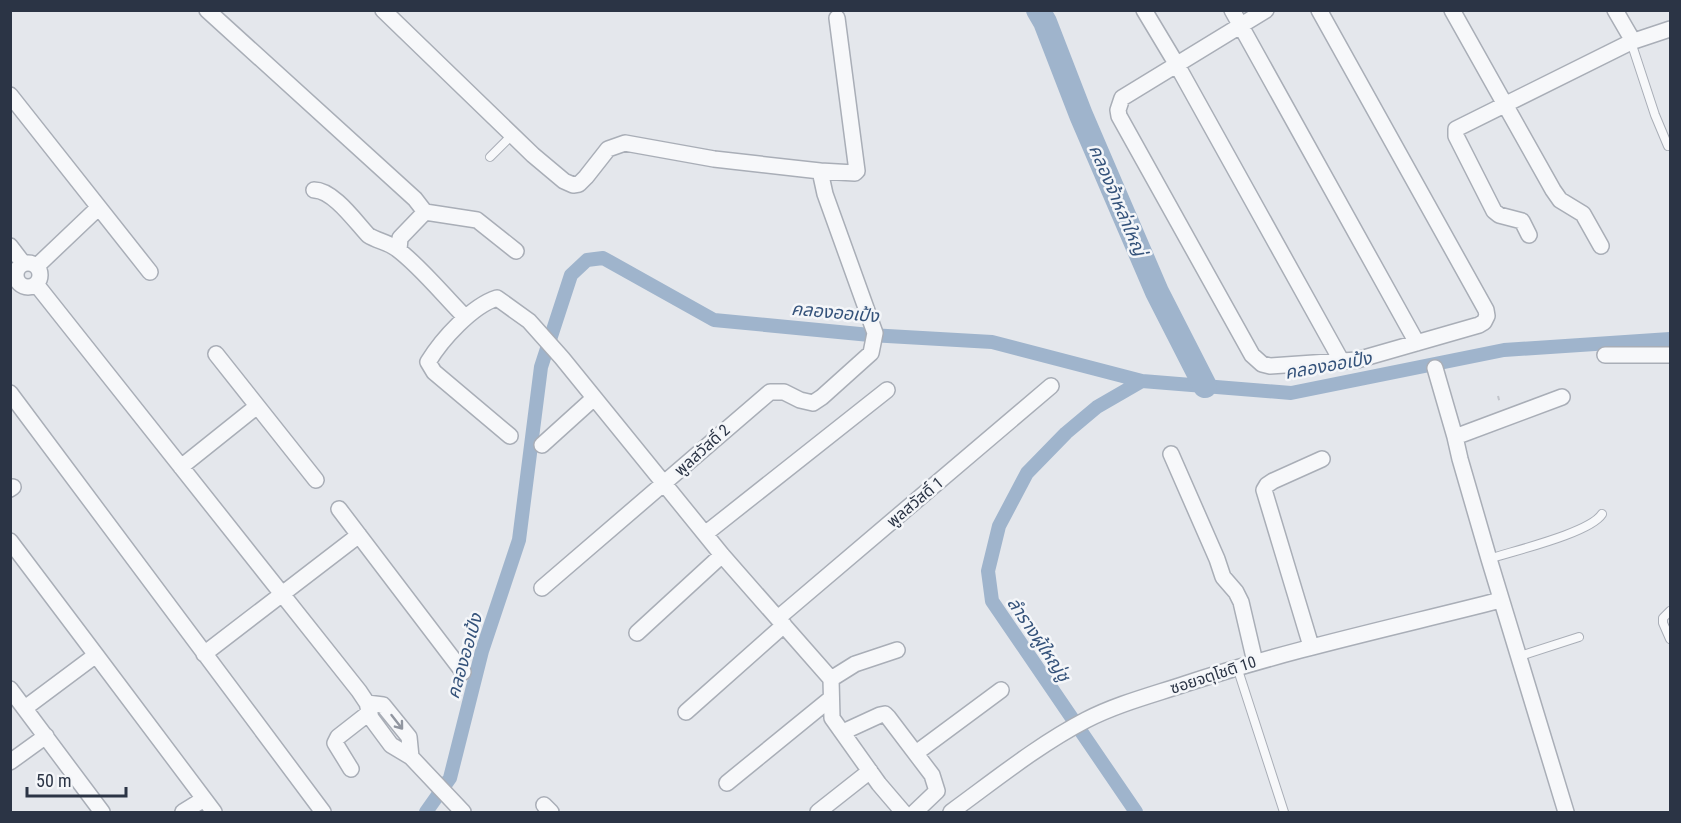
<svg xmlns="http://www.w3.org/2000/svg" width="1681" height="823" font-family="'Roboto Condensed','Noto Sans Thai',sans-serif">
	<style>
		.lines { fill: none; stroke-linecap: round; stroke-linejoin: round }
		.canal { stroke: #9fb4cc; stroke-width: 14 }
		.river { stroke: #9fb4cc; stroke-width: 24 }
		.service-casing { stroke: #a9aeb7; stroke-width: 10 }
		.minor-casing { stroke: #a9aeb7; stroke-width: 18 }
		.path { stroke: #c2c5cb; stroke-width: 2; stroke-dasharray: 4.5 4.5; stroke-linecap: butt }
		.service { stroke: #f7f8fa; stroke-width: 8 }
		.minor { stroke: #f7f8fa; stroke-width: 15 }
		.oneway { stroke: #9196a0 }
		.labels { text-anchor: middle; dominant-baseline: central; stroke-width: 5; stroke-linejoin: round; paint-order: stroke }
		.street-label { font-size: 16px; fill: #2b3445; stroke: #f4f6f9 }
		.water-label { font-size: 18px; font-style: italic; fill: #34527a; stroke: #f4f6f9 }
	</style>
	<rect width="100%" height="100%" fill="#e4e7ec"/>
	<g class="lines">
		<!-- canal -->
		<path class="canal" d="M426,812L450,778L482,651L519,540L541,367L571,275L587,260L603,258L714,320L870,335L992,342L1142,381L1291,393L1504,350L1670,339
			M1136,812L992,601L988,571L999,526L1027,473L1066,433L1097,407L1142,381"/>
		<!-- river -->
		<path class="river" d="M1038,10L1045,22L1081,115L1157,292L1205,386"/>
		<!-- service casing -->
		<g class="service-casing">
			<path id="service" d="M1631,42L1655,115L1668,146
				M490,157L512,135
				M1489,559C1513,551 1590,533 1602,514
				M1670,611L1663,618V623L1670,639
				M1520,656L1579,637
				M1237,667L1284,812"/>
		</g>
		<!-- minor casing -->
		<g class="minor-casing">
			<path id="minor" d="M207,10L415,199L425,212L477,220L516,251
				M383,10L533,155L564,181L573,185L579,184L586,177L608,149L625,143L714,159L820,171L825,194L875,333L871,353L822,397L813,403L800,400L784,392H770L542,588
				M1144,10L1177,65L1342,362
				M1232,10L1417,343
				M1266,10L1122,98L1118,110L1119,116L1252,355L1262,364L1270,366L1357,360L1479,325L1484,322L1487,316L1486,310L1319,10
				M1452,10L1553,190L1560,200L1583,214L1601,246
				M1615,10L1633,41
				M10,95L150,272
				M820,171L855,173L857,171L837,18
				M314,190C333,190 355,221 368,235C377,241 388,242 397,249C420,266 444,296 465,317
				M1529,235L1522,221L1499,215L1494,211L1456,136V129L1631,42L1670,29
				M10,246L23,263
				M399,250L400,238L425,212
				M16 275a12 12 0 1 1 24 0a12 12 0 1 1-24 0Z
				M37,266L98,208
				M36,284L359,691L367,703L371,718L391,745L411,757L463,812
				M216,354L316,480
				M1605,355H1670
				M1435,368L1455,437
				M10,393L323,812
				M1562,397L1455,437L1460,459L1489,559L1566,812
				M510,436L434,372L428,362C442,339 472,306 497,298L529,321L562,358L722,555L831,679L832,718L879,784L903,812
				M542,445L594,398
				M1171,454L1217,559L1223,577L1236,592L1241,602L1255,662
				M181,467L256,407
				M10,489L13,487
				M339,509L463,672
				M705,534L887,390
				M10,541L96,655L25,708
				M778,618L1051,386
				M637,633L722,555
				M1311,646L1264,490L1267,485L1273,481L1322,459
				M204,654L359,535
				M96,655L214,812
				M831,679L855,664L897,650
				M10,689L102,812
				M367,703L383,705L409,737L411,757
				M686,712L784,625
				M843,732L880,715L885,714L888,717L932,775L937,791L915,812
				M916,753L1001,690
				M10,762L46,736
				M351,769L335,743L338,737L370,712
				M727,783L830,699
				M544,805L551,812
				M183,812L204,799
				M818,812L870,771
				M951,812C995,780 1038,745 1086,720C1117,704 1152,695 1185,684C1288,650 1395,627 1501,600"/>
		</g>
		<!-- path -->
		<path class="path" d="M1498,396L1500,404"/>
		<!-- service -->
		<use href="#service" class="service"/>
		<!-- minor -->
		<use href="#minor" class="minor"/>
	</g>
	<!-- one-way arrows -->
	<defs><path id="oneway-shaft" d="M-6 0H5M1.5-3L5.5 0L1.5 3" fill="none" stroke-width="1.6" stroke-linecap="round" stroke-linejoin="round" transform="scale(1.5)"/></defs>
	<use class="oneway" href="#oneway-shaft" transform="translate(397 722) rotate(52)"/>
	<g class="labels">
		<!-- street labels -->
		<g class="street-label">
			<text transform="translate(702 450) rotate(-42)">พูลสวัสดิ์ 2</text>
			<text transform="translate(915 502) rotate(-40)">พูลสวัสดิ์ 1</text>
			<text transform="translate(1213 675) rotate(-18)">ซอยจตุโชติ 10</text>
		</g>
		<!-- water labels -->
		<g class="water-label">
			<text transform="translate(1118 200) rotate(67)">คลองจ้าหล่าใหญ่</text>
			<text transform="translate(835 312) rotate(5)">คลองออเป้ง</text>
			<text transform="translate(1328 365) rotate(-10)">คลองออเป้ง</text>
			<text transform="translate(1039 639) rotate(56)">ลำรางผู้ใหญ่ชู</text>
			<text transform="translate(464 656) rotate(-74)">คลองออเป้ง</text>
		</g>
	</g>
	<!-- border -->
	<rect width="1681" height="823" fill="none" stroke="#2b3445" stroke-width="24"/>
	<!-- scale -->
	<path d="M27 787v9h99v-9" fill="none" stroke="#2b3445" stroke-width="3"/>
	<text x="36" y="787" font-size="18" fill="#2b3445" stroke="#f4f6f9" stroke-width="4.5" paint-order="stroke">50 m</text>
</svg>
